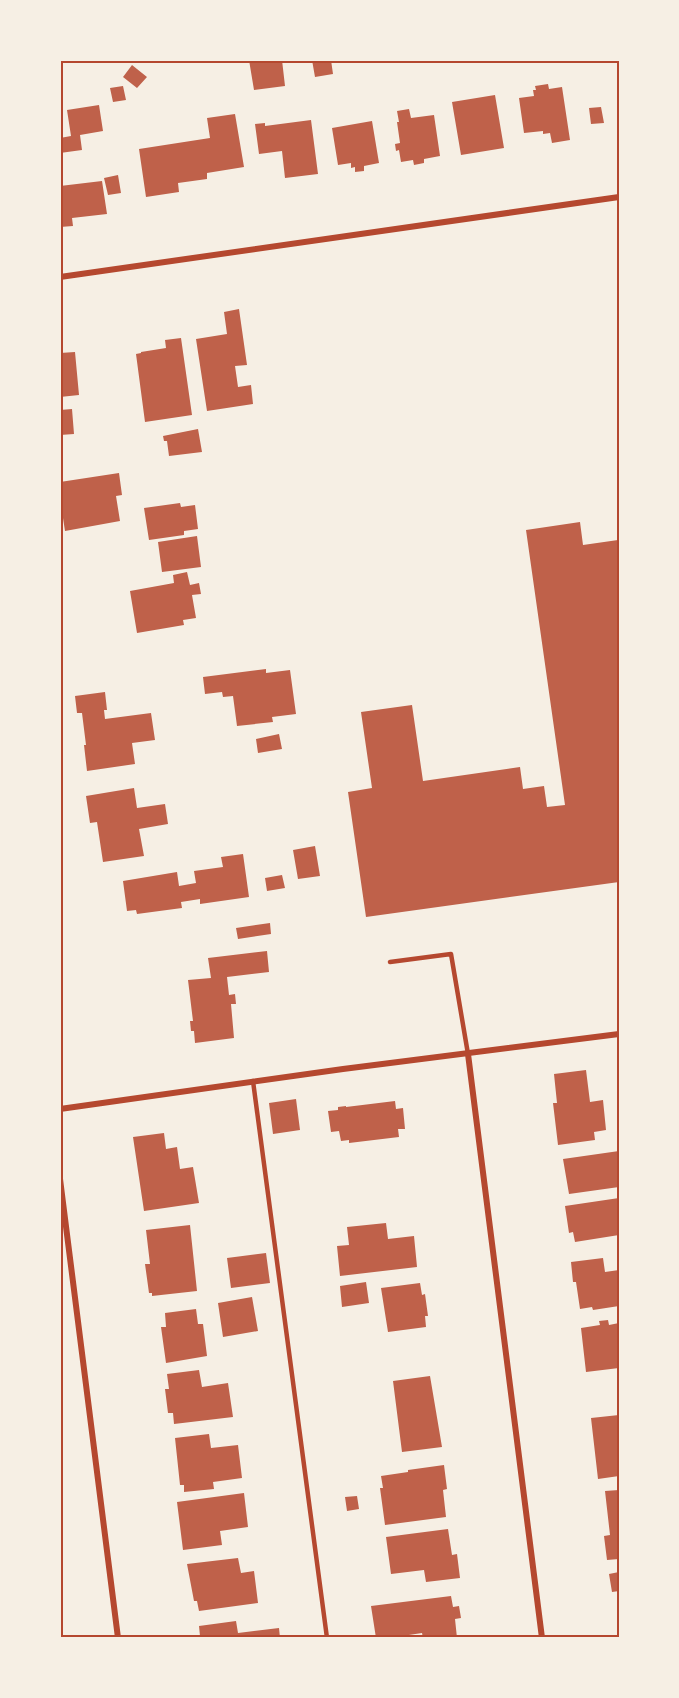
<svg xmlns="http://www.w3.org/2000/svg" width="679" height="1698" font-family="Jost,sans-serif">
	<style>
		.building { fill: #bf614a }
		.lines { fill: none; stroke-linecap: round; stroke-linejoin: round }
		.service { stroke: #b5482f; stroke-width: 4.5 }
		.minor { stroke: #b5482f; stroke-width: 6 }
		.neatline { fill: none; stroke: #b5482f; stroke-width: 2 }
	</style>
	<rect width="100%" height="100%" fill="#f6efe4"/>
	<!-- building -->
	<path class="building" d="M249,60H282L285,86L254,90Z
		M312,60H331L333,74L315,77Z
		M132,65L147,77L137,88L123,77Z
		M548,84L549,89L562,87L570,140L552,143L550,133L543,134V131L524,133L519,98L534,96L533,90H536L535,86Z
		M123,86L126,100L113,102L110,88Z
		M495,95L504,148L461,155L452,102Z
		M99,105L103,131L80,135L82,150L60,153V138L71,136L67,110Z
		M601,107L604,123L591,124L589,108Z
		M409,109L411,118L434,115L440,156L424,159V163L414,165L413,160L401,162L399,150L396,151L395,144L400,143L397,122H399L397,111Z
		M235,114L244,167L207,173V179L178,183L179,192L146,197L139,149L210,138L207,118Z
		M311,120L318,174L285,178L282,151L259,154L255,124L265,123V126Z
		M372,121L379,163L364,166V171L355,172V167L351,168V163L338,165L332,128Z
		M118,175L121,193L108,195L104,178Z
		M102,181L107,214L72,218L73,226L60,227V186Z
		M239,309L247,365L235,366L238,387L251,385L253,404L207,411L196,339L227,334L224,312Z
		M181,338L192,415L145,422L136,354L141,353V352L166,348L165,340Z
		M75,352L79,395L60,397V353Z
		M72,409L74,434L60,435V410Z
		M198,429L202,452L169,456L167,441H164L163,436Z
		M119,473L122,495L116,496L120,521L65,531L63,518L60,519V482Z
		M180,503L181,507L195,505L198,529L184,531V535L149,540L144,508Z
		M580,522L583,545L618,540L619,550V882L366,917L348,792L372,788L361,712L412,705L423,781L520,767L523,789L544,786L547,807L565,805L526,530Z
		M197,536L201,567L162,572L158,542Z
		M187,572L190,585L199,583L201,594L192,595L196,618L183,620L184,625L137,633L130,591L174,583L173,575Z
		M266,669V673L290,670L296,714L272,717L273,722L237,726L233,696L223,697L222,692L205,694L203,677Z
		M105,692L107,710H104L105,719L151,713L155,740L132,743L135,764L87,771L84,745H86L82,713H77L75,696Z
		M279,734L282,749L258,753L256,739Z
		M134,788L137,808L165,804L168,824L139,829L144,856L103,862L97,822L90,823L86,796Z
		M315,846L320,876L298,879L293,850Z
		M243,854L249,897L200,904V899L181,902L182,908L137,914L136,910L127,911L123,881L177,872L179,886L196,883L194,871L223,867L221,857Z
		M282,875L285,888L267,891L265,878Z
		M270,923L271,934L238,939L236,928Z
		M267,951L269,972L227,977L229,995L235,994L236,1004H231L234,1038L195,1043L194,1031H191L190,1021H193L188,980L211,978L208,958Z
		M586,1070L590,1102L603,1100L606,1130L594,1132L595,1140L558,1145L553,1103H557L554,1074Z
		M296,1099L300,1130L273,1134L269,1103Z
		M395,1101L396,1109L403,1108L405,1129H398L399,1137L349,1143V1140L341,1141L339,1131L331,1132L328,1111L338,1110V1107L346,1106V1107Z
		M164,1133L166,1149L177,1147L180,1169L193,1167L199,1203L144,1211L133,1137Z
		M619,1151V1187L569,1194L563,1159Z
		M619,1198V1235L575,1242L573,1232L569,1233L565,1206Z
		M386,1223L388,1239L414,1236L417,1267L340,1276L337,1246L349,1245L347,1227Z
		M190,1225L197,1291L152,1296V1293H149L145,1264H150L146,1230Z
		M266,1253L270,1283L231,1288L227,1258Z
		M603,1258L605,1272L619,1270V1306L593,1310L592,1307L580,1309L576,1282H573L571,1262Z
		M366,1282L369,1303L342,1307L340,1286Z
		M420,1283L422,1295L425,1294L428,1316H425L426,1327L388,1332L381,1288Z
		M252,1297L258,1331L223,1337L218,1303Z
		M196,1309L198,1324H203L207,1356L166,1363L161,1327H166L165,1313Z
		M608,1320L609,1325L619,1323V1368L586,1372L581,1328L600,1325L599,1321Z
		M199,1370L202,1387L228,1383L233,1417L174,1424L173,1413H168L165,1389H169L167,1374Z
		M430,1376L442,1447L402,1452L393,1381Z
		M619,1415V1476L598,1479L591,1418Z
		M209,1434L211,1448L238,1445L242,1478L213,1482L214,1489L184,1492V1485H180L175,1438Z
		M444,1465L447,1489L443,1490L446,1517L385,1525L380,1488H383L381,1476L408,1472V1470Z
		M619,1490V1559L607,1560L604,1536L610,1535L605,1491Z
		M244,1493L248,1527L220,1531L222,1545L183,1550L177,1502Z
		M357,1496L359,1509L347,1511L345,1497Z
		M448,1529L452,1555L457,1554L460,1578L426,1582L424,1570L391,1574L386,1537Z
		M238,1558L241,1573L254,1571L258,1603L199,1611L197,1601H194L187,1564Z
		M619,1572V1591L612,1592L609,1574Z
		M451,1596L453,1607L459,1606L461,1618L455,1619L457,1638H423L422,1633L389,1638H376L371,1606Z
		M236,1621L238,1633L279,1628L280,1638H195V1637L200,1636L199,1626Z"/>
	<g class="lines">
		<!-- service -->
		<path class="service" d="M390,962L451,954L468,1054
			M253,1081L327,1638"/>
		<!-- minor -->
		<path class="minor" d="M60,277L619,197
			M468,1054L542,1638
			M60,1109L343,1069L619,1034
			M60,1179L118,1638"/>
	</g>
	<!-- border -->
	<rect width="679" height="1698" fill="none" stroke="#f6efe4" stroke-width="123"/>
	<rect x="62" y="62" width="556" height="1574" class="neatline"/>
</svg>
